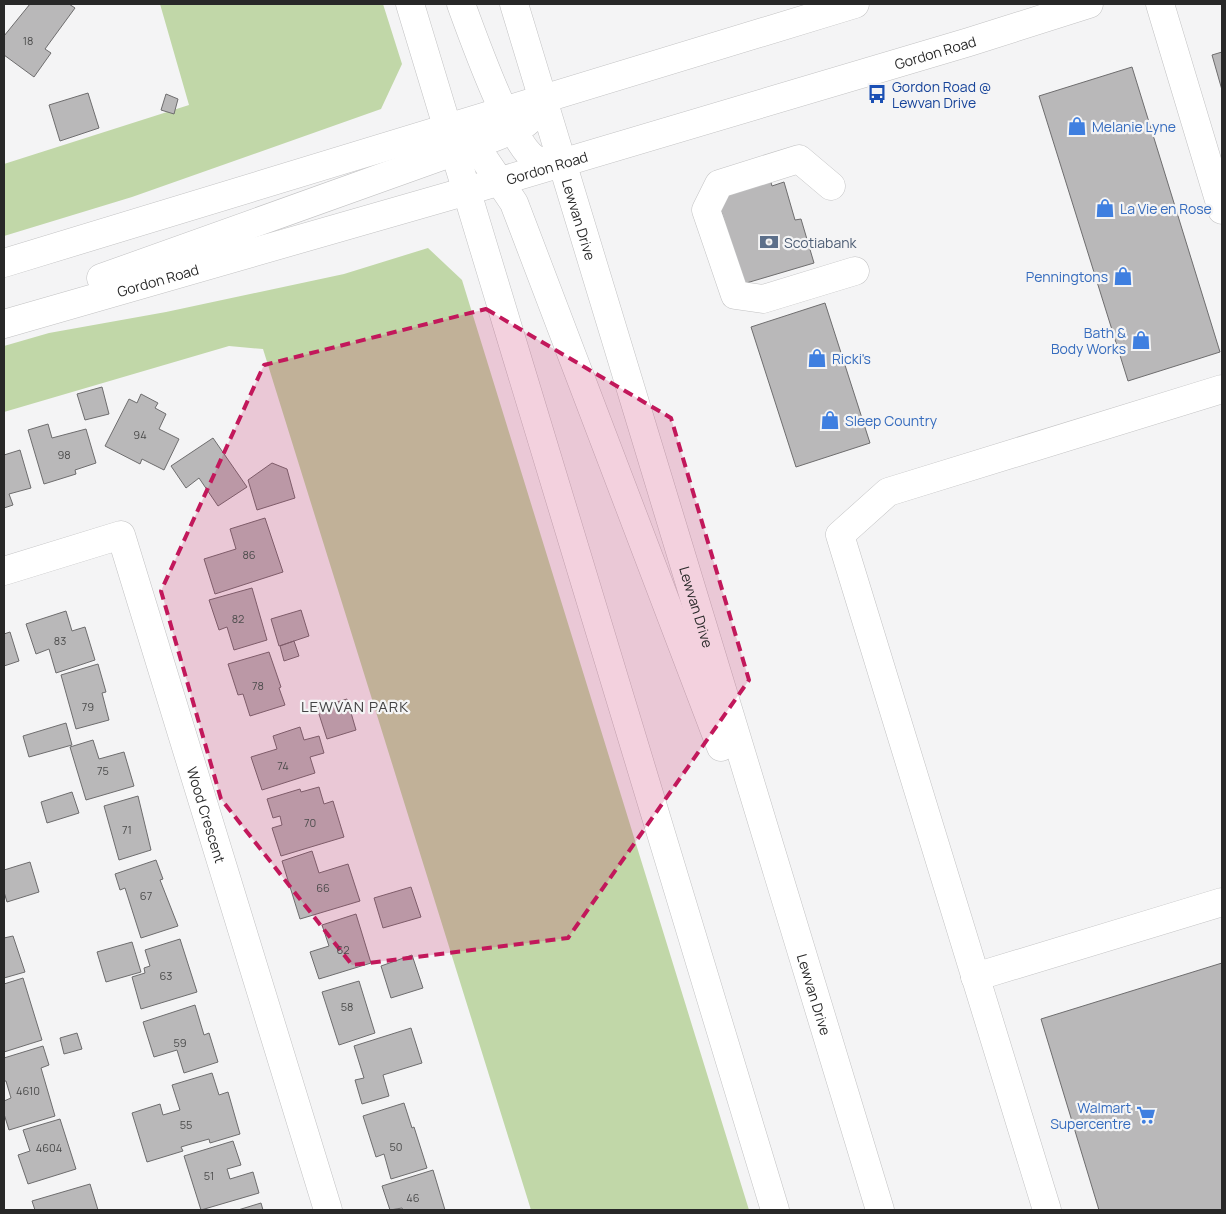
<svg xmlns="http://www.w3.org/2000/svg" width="1226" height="1214" font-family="Manrope,sans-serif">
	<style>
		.green { fill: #c1d7a8 }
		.building { fill: #b9b8b9; stroke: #6e6d6e }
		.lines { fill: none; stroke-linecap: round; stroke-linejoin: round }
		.minor-casing { stroke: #c2c2c3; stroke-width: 29 }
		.major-casing { stroke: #c2c2c3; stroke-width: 29 }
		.minor { stroke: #fff; stroke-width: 28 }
		.major { stroke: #fff; stroke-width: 28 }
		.marked { fill: #c2185b; fill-opacity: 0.2; stroke: #c2185b; stroke-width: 4; stroke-dasharray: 10 6; stroke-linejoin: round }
		.labels { text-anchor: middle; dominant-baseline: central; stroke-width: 4.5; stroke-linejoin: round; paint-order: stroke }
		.number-label { font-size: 11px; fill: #4c4c4c }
		.street-label { font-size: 14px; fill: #282828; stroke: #f4f4f5 }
		.transit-label { font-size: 14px; fill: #164399; stroke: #f4f4f5; text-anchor: start }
		.shop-label { font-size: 14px; fill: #366cbe; stroke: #f4f4f5; text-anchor: start }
		.service-label { font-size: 14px; fill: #4e5e75; stroke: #f4f4f5; text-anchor: start }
		.neighbourhood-label { font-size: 15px; letter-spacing: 1px; fill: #434344; stroke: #f4f4f5 }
	</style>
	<rect width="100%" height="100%" fill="#f4f4f5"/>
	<!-- green -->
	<path class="green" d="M160,4H383L402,64L381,109L132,197L4,236V164L189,105Z
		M428,248L462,280L749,1210H531L263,349L229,346L4,412V346L49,333L166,312L344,274Z"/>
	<!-- building -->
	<path class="building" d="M30,4H69L75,8L45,49L51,53L34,77L4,55V36Z
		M1222,52V90L1212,55Z
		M1132,67L1220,352L1128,381L1039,96Z
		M88,93L99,128L60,141L49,105Z
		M166,94L178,99L174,114L161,110Z
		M770,179L772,186L784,182L795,220L801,219L814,263L743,284L716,194Z
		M825,303L870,443L796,467L751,327Z
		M102,387L109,414L85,420L77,394Z
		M141,394L158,403L155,408L166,414L159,429L179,439L164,470L142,459L140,464L105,446L129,399L137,403Z
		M48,424L52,438L86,429L96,463L75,470L76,474L44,484L28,430Z
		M213,438L247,487L218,506L199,478L186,488L171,466Z
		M20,450L31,488L9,494L13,505L4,508V455Z
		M272,463L287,469L295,498L257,510L248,480Z
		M265,518L283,572L215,594L204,559L236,549L230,529Z
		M252,588L267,640L234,650L227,627L219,630L209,600Z
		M301,610L309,636L279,646L271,619Z
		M66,611L72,631L85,627L95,660L56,673L49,649L36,654L26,624Z
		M10,632L19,661L4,666V634Z
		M294,641L299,656L284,661L280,646Z
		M269,652L281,687L279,688L285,705L250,716L243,694L238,695L228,664Z
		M98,664L106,692L102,693L109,720L76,729L61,675Z
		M347,699L356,730L327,739L317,708Z
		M66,723L72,745L29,757L23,736Z
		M300,727L304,740L319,736L324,753L310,757L315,773L262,790L251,757L277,749L273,736Z
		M93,740L99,759L124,752L134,786L86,800L70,747Z
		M319,787L324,804L333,801L344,837L281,856L272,828L282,825L280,816L273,818L267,799L300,789L301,792Z
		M72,792L79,813L47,823L41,802Z
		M138,796L151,850L119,860L104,806Z
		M312,851L319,873L348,864L360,901L300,919L282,861Z
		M156,860L163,879L160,880L178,926L141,938L125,888L120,890L115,874Z
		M30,862L39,892L7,902L4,892V870Z
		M411,887L421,917L383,928L374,898Z
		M356,914L371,963L319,979L310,952L329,946L322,925Z
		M13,936L25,972L4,978V938Z
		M180,939L197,992L141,1009L132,977L145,973L144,968L150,966L145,950Z
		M132,942L141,972L106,982L97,952Z
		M412,955L423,988L391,998L381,966Z
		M1222,963V1210H1099L1041,1019Z
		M23,978L42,1040L4,1052V984Z
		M359,981L375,1033L339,1045L322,992Z
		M195,1005L204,1035L209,1033L218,1062L184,1073L177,1050L154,1057L143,1022Z
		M411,1028L422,1063L383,1075L389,1096L362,1104L355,1080L364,1078L354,1046Z
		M77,1033L82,1049L64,1054L60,1038Z
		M43,1046L49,1065L41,1068L55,1116L9,1130L4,1114V1101L11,1098L6,1081H4V1058Z
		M212,1073L219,1095L228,1092L240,1134L210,1143L209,1139L191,1144L181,1147L183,1151L147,1162L132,1113L160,1104L163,1115L180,1110L172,1085Z
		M404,1103L412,1128L414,1127L427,1168L391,1179L384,1154L376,1157L363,1116Z
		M60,1119L76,1169L28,1184L18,1155L30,1151L23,1130Z
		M233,1141L241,1165L227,1169L230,1179L253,1172L259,1193L201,1210L184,1156Z
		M433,1170L445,1210H403L402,1208L390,1210L382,1186Z
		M90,1184L98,1210H35L32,1201Z
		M261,1203L263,1210H238Z"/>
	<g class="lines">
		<!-- minor casing -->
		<g class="minor-casing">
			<g id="minor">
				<path d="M1160,4L1222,210"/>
				<path d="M831,186L799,159L719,184L706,210L735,295L763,299L855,271"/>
				<path id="s1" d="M4,571L121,535L328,1210"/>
				<path d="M975,977L1222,902"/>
				<path d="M1047,1210L840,535L888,492L1222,389"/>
			</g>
		</g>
		<!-- major casing -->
		<g class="major-casing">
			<g id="major">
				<path d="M410,4L775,1210"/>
				<path d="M461,4C472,34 511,144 535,159C542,163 553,162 562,162"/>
				<path id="s2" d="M514,4L880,1210"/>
				<path d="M448,127L483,157L514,203L721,747"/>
				<path d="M4,263L855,4"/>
				<path d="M101,278L495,137C516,129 536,123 542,100"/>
				<path id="s3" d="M4,324L467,191L969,42L1089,4"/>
			</g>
		</g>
		<!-- minor -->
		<use href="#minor" class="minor"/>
		<!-- major -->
		<use href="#major" class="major"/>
	</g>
	<!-- marked area -->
	<path class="marked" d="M486,309L671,418L749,680L568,938L352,965L221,799L161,591L264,365Z"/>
	<!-- icons -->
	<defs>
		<g id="bus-bare" transform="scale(1.5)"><path d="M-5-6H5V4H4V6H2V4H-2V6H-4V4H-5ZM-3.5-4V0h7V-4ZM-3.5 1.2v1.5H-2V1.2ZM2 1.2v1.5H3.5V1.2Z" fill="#1a4fb4" stroke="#f4f4f5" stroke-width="2.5" paint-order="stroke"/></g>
		<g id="shop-bare" transform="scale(1.5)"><path d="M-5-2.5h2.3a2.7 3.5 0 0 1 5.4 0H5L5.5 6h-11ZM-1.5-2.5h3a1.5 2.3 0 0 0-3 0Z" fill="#3f7fe0" stroke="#f4f4f5" stroke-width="2.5" paint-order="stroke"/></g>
		<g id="bank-bare" transform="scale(1.5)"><path d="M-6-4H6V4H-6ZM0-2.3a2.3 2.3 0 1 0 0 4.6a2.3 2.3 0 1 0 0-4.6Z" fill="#5c6f8a" stroke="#f4f4f5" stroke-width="2.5" paint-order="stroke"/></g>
		<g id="supermarket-bare" transform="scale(1.5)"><path d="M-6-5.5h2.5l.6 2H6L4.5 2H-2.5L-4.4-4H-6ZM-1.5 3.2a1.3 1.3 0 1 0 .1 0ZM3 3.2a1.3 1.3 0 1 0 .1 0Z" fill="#3f7fe0" stroke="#f4f4f5" stroke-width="2.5" paint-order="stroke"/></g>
	</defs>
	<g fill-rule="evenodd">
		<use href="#bus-bare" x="877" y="94"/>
		<use href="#shop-bare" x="1077" y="126"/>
		<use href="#shop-bare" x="1105" y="208"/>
		<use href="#bank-bare" x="769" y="242"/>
		<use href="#shop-bare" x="1123" y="276"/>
		<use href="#shop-bare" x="1141" y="340"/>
		<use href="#shop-bare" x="817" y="358"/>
		<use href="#shop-bare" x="830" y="420"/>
		<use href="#supermarket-bare" x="1146" y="1115"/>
	</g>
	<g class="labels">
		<!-- number labels -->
		<g class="number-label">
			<text x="28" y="40">18</text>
			<text x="140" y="434">94</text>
			<text x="64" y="454">98</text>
			<text x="249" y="554">86</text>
			<text x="238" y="618">82</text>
			<text x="60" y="640">83</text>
			<text x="258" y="685">78</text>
			<text x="88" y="706">79</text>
			<text x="283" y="765">74</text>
			<text x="103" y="770">75</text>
			<text x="310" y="822">70</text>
			<text x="127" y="829">71</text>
			<text x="323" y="887">66</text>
			<text x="146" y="895">67</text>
			<text x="343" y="949">62</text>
			<text x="166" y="975">63</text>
			<text x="347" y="1006">58</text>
			<text x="180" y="1042">59</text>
			<text x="28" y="1090">4610</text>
			<text x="186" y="1124">55</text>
			<text x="396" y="1146">50</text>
			<text x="49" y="1147">4604</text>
			<text x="209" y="1175">51</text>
			<text x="413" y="1197">46</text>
		</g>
		<!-- street labels -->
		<g class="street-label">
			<text stroke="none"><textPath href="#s3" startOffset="970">Gordon Road</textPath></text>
			<text stroke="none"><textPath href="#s3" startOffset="565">Gordon Road</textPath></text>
			<text stroke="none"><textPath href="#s2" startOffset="225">Lewvan Drive</textPath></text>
			<text stroke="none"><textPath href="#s3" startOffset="160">Gordon Road</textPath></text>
			<text stroke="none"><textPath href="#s2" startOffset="630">Lewvan Drive</textPath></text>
			<text stroke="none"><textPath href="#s1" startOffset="415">Wood Crescent</textPath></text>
			<text stroke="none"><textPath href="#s2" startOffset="1035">Lewvan Drive</textPath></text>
		</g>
		<!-- transit labels -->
		<g class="transit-label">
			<text x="892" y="86">Gordon Road @<tspan x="892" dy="16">Lewvan Drive</tspan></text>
		</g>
		<!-- shop labels -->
		<g class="shop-label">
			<text x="1092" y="126">Melanie Lyne</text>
			<text x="1120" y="208">La Vie en Rose</text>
			<text x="1108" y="276" text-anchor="end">Penningtons</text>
			<text x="1126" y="332" text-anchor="end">Bath &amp;<tspan x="1126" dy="16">Body Works</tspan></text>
			<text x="832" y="358">Ricki's</text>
			<text x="845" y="420">Sleep Country</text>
			<text x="1131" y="1107" text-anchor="end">Walmart<tspan x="1131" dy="16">Supercentre</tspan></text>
		</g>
		<!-- service labels -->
		<g class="service-label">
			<text x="784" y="242">Scotiabank</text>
		</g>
		<!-- neighbourhood labels -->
		<g class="neighbourhood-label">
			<text x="355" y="706">LEWVAN PARK</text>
		</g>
	</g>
	<!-- border -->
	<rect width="1226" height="1214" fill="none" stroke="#282828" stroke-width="10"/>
</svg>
